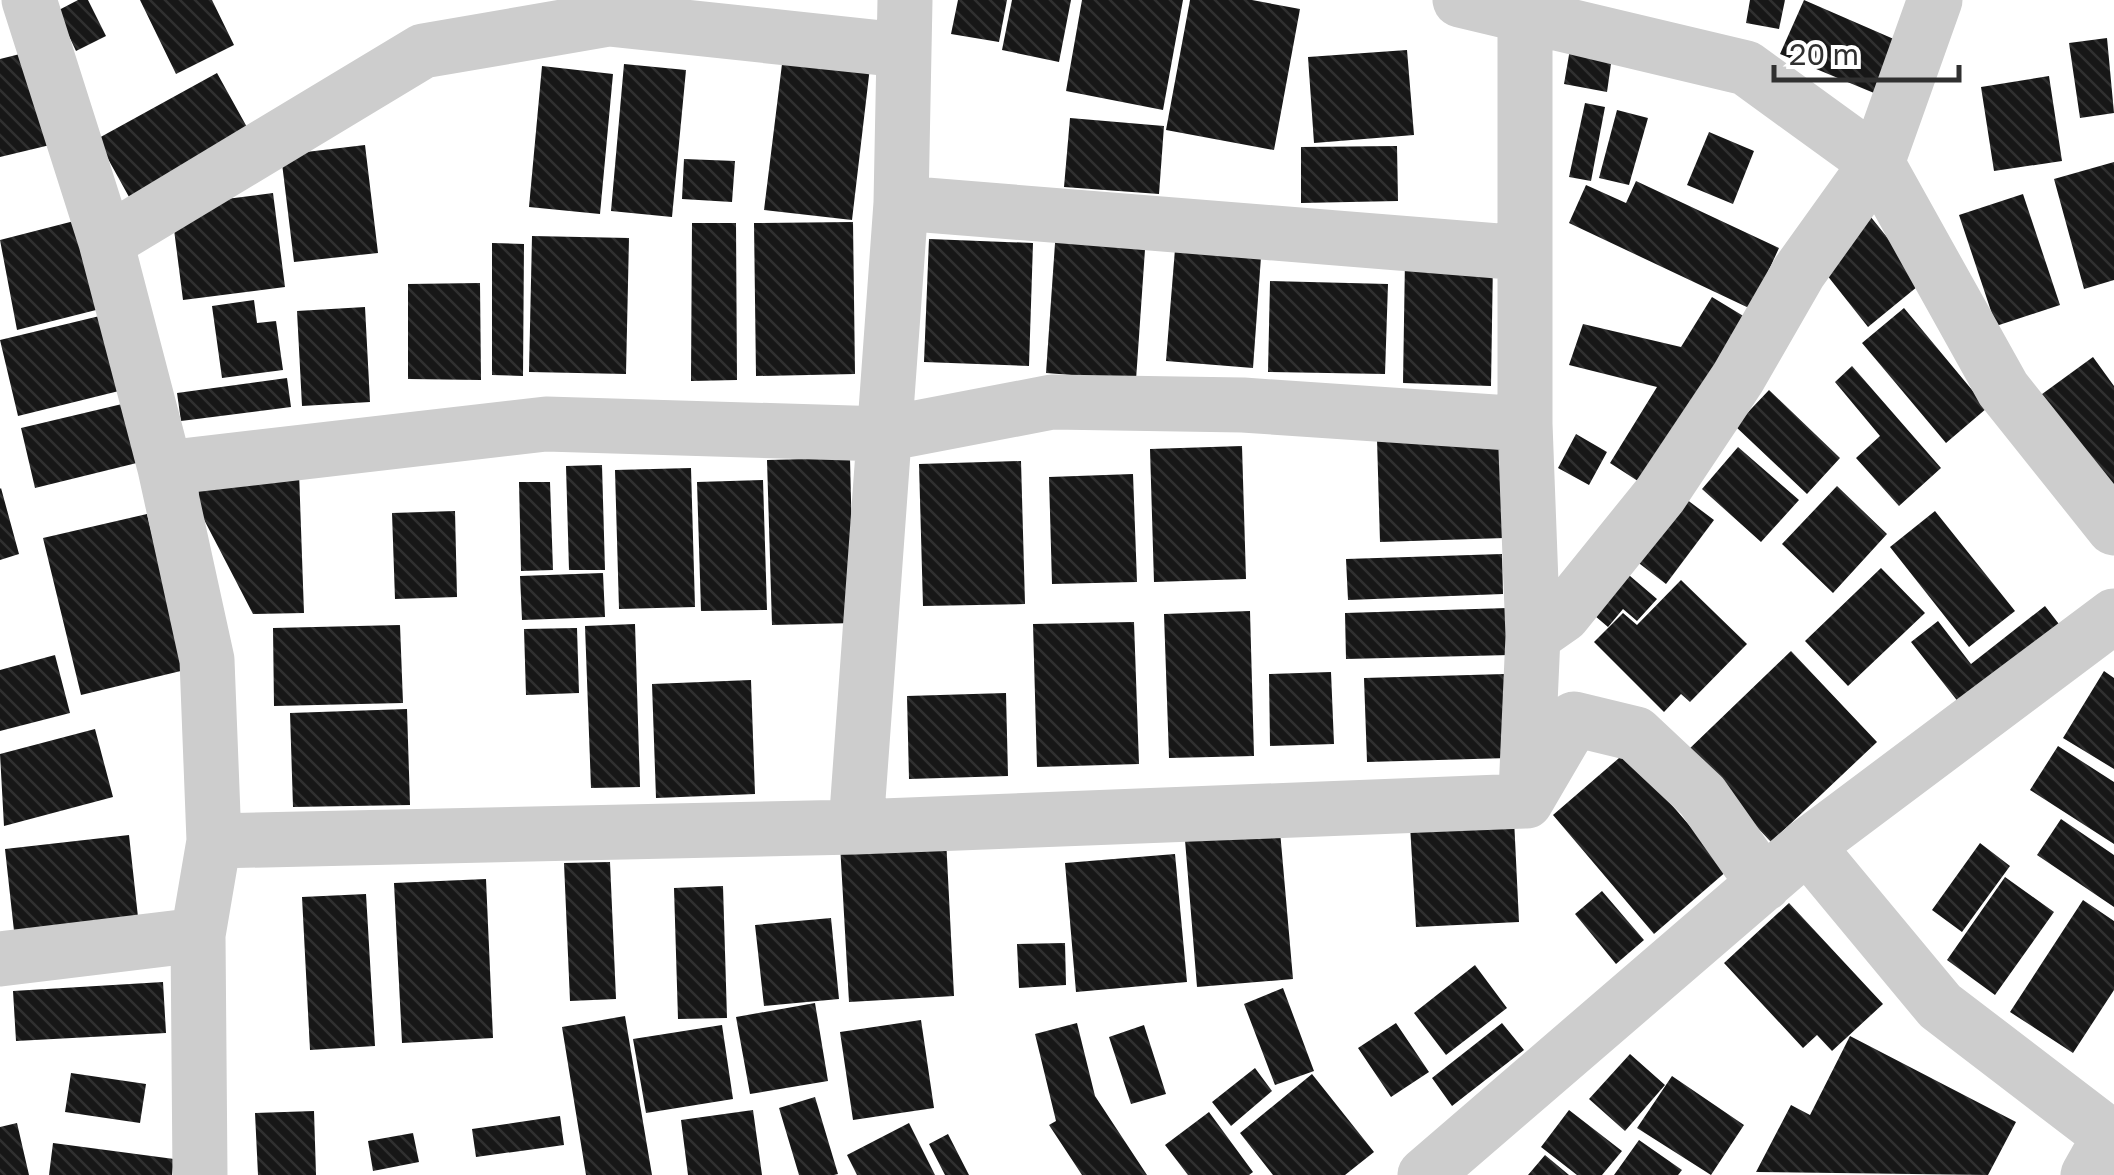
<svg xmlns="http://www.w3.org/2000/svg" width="2114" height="1175" font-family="'Golos Text',sans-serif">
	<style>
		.building { fill: url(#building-back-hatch) }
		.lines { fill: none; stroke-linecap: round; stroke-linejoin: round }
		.minor { stroke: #cdcdcd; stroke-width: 55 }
	</style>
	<defs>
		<pattern id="building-back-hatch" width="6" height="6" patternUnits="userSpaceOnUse" patternTransform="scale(2.5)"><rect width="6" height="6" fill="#171717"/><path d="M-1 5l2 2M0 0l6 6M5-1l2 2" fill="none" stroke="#303030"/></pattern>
	</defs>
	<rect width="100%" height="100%" fill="#fff"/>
	<!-- building -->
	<path class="building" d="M78,0H88L106,36L76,51L57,11Z
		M140,0H212L234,45L176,74Z
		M958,0H1007L999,42L951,34Z
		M1012,0H1071L1059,62L1002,50Z
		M1082,0H1183L1163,110L1066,91Z
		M1190,0H1252L1300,9L1274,150L1166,130Z
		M1750,0H1785L1779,29L1746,23Z
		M1804,0L1896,40L1874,93L1780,54Z
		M2107,38L2114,113L2080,118L2069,43Z
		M1570,49L1612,57L1607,92L1564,84Z
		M1407,50L1414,135L1314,143L1308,57Z
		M28,52L50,145L0,157V59Z
		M783,56L870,67L852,220L764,210Z
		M624,64L686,70L672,217L611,211Z
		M542,66L613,74L600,214L529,207Z
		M217,73L253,138L134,206L97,139Z
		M2049,76L2062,161L1994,171L1981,87Z
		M1585,103L1605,107L1591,181L1569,177Z
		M1617,110L1648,118L1629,185L1599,178Z
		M1070,118L1164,126L1159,194L1064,187Z
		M1709,132L1754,151L1733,204L1687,185Z
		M365,145L378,253L294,262L281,155Z
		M1397,146L1398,201L1301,203V147Z
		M684,159L735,161L732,202L682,199Z
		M2114,162V280L2084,289L2054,179Z
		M1636,181L1779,248L1751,309L1569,223L1586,185L1626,203Z
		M273,193L285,287L183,300L171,206Z
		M2023,194L2060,305L1996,326L1959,215Z
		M1870,216L1923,282L1868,327L1815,260Z
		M78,220L100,309L17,330L0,240Z
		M853,222L855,374L756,376L754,223Z
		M692,223H736L737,380L691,381Z
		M1056,229L1146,235L1136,380L1046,373Z
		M532,236L629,238L626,374L529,372Z
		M929,239L1033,243L1029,366L924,362Z
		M492,243L524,244L523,376L492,375Z
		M1175,249L1261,257L1253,368L1166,361Z
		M1405,259L1493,260L1491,386L1403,383Z
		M1270,281L1388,284L1385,374L1268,372Z
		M480,283L481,380L408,379V284Z
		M1712,297L1745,317L1644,485L1610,463L1657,387L1569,365L1583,324L1681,347Z
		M254,300L257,323L276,321L283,370L222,378L212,306Z
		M365,307L370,402L302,406L297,311Z
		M1904,308L1987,408L1946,443L1862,343Z
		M108,314L127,389L18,416L0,340Z
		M2093,357L2114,386V504L2038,397Z
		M1852,366L1941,468L1899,506L1856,458L1880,436L1835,382Z
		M287,378L291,407L181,421L177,393Z
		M1769,390L1840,458L1807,494L1735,426Z
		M139,400L153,459L35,488L21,428Z
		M1576,434L1607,452L1589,485L1558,468Z
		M1501,436L1505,538L1380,542L1377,439Z
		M1242,446L1246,579L1154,582L1150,449Z
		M1738,447L1799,500L1761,542L1702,489Z
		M850,458L854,623L772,625L767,460Z
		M1021,461L1025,604L923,606L919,464Z
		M602,465L605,570H569L566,466Z
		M691,468L695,607L619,609L615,470Z
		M299,472L304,613L253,614L199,510L198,474Z
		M1133,474L1137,582L1052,584L1049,477Z
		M763,480L767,610L701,611L697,482Z
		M519,482H550L553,570L521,571Z
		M1837,486L1887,534L1833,593L1782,544Z
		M1,488L19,554L0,560V489Z
		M1674,490L1714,520L1666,584L1627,554Z
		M455,511L457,597L395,599L392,513Z
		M1935,511L2015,611L1969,647L1890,547Z
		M147,514L185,670L81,695L43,538Z
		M1502,554L1503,594L1348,600L1346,559Z
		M1881,568L1925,613L1848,686L1805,641Z
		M1623,570L1657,599L1637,621L1623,609L1608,627L1588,610Z
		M603,573L605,617L522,620L520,576Z
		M1681,580L1747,644L1690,702L1681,694L1664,712L1594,642L1623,613L1637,625Z
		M2045,606L2062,628L1963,708L1911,642L1938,621L1971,664Z
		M1508,608L1510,655L1346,659L1345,613Z
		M1250,611L1254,756L1169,758L1164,614Z
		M1134,622L1139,764L1037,767L1033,624Z
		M635,624L640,787L591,788L585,626Z
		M400,625L403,703L274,706L273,628Z
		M577,628L579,693L526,695L524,629Z
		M1791,651L1877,742L1771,842L1686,752Z
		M55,655L70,713L0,731V670Z
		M2104,671L2114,678V769L2063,738Z
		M1331,672L1334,744L1270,746L1269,674Z
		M1505,674L1509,758L1367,762L1364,678Z
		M751,680L755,794L656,798L652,684Z
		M1006,693L1008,776L909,779L907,696Z
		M407,709L410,805L293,807L290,713Z
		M95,729L113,797L4,826L0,754Z
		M2058,746L2114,782V844L2030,790Z
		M1626,752L1728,870L1654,934L1553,815Z
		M1514,819L1519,922L1416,927L1410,825Z
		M2061,819L2114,855V907L2037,855Z
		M1280,831L1293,979L1197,987L1185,840Z
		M129,835L138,917L14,931L5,849Z
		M946,838L954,996L849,1002L840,844Z
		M1980,843L2010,866L1962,932L1932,910Z
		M1175,854L1187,982L1076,992L1065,863Z
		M610,862L616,999L570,1001L564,863Z
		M2005,877L2054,912L1995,995L1947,960Z
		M486,879L493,1038L402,1043L394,883Z
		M723,886L727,1018L678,1019L674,888Z
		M1602,891L1644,940L1616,964L1575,914Z
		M366,894L375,1046L310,1050L302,897Z
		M2083,900L2114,921V990L2073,1053L2010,1012Z
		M1789,903L1883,1004L1832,1051L1817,1035L1803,1048L1724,963Z
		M831,918L839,999L764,1006L755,925Z
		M1065,943L1066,985L1019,988L1017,944Z
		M1475,965L1507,1008L1446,1055L1414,1013Z
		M163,982L166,1033L16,1041L13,991Z
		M1283,988L1314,1071L1275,1085L1244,1004Z
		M815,1003L828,1081L750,1094L736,1017Z
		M625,1016L652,1175H586L562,1027Z
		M921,1020L934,1108L853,1120L840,1032Z
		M1077,1023L1095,1096L1147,1175H1082L1049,1125L1056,1121L1035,1034Z
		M1396,1023L1429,1072L1391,1097L1358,1048Z
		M1502,1023L1524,1050L1452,1106L1432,1078Z
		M722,1025L733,1099L646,1113L633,1039Z
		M1144,1025L1166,1094L1131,1104L1109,1037Z
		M1850,1036L2016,1122L1988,1175L1756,1172L1791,1105L1810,1115Z
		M1630,1054L1665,1085L1625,1131L1589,1099Z
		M1255,1068L1272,1091L1231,1126L1212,1102Z
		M71,1073L146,1084L140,1123L65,1112Z
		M1312,1074L1374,1152L1345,1175H1273L1240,1133Z
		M1672,1076L1744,1125L1711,1175L1637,1128Z
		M815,1097L838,1174L834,1175H799L779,1108Z
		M753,1110L762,1175H688L681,1120Z
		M1569,1110L1622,1151L1602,1175H1577L1541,1147Z
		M314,1111L316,1175H258L255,1113Z
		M1209,1112L1253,1172L1249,1175H1188L1165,1145Z
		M560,1116L564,1145L476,1157L472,1129Z
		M17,1123L29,1175H0V1127Z
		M909,1123L935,1175H857L847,1155Z
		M413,1133L419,1162L373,1171L368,1141Z
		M948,1134L969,1175H945L929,1144Z
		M1639,1140L1682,1170L1678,1175H1614Z
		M53,1143L174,1159L172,1175H49Z
		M1545,1155L1569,1175H1528Z"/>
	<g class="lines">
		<!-- minor -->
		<path class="minor" d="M29,0L106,242L165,468L207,660L214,841L198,935L200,1175
			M1460,0L1746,68L1877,163L1799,272L1738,378L1660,495L1563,615L1533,636
			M1935,0L1877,163L2003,389L2114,528
			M901,203L1523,253
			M106,242L423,51L609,19L901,50
			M1525,424L1533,636L1526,793
			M165,468L546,424L885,434L1052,402L1243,405L1525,424V0
			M856,827L901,203L905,0
			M214,841L856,827L1526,801L1574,719L1636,734L1702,796L1764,884
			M1807,846L1940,1006L2110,1136L2088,1175
			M0,959L198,935
			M1425,1175L1807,846L2114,616"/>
	</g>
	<!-- scale -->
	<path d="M1774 65v15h185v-15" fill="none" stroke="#303030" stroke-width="5"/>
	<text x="1789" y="65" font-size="30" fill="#303030" stroke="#ffffff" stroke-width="8" paint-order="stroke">20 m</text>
</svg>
